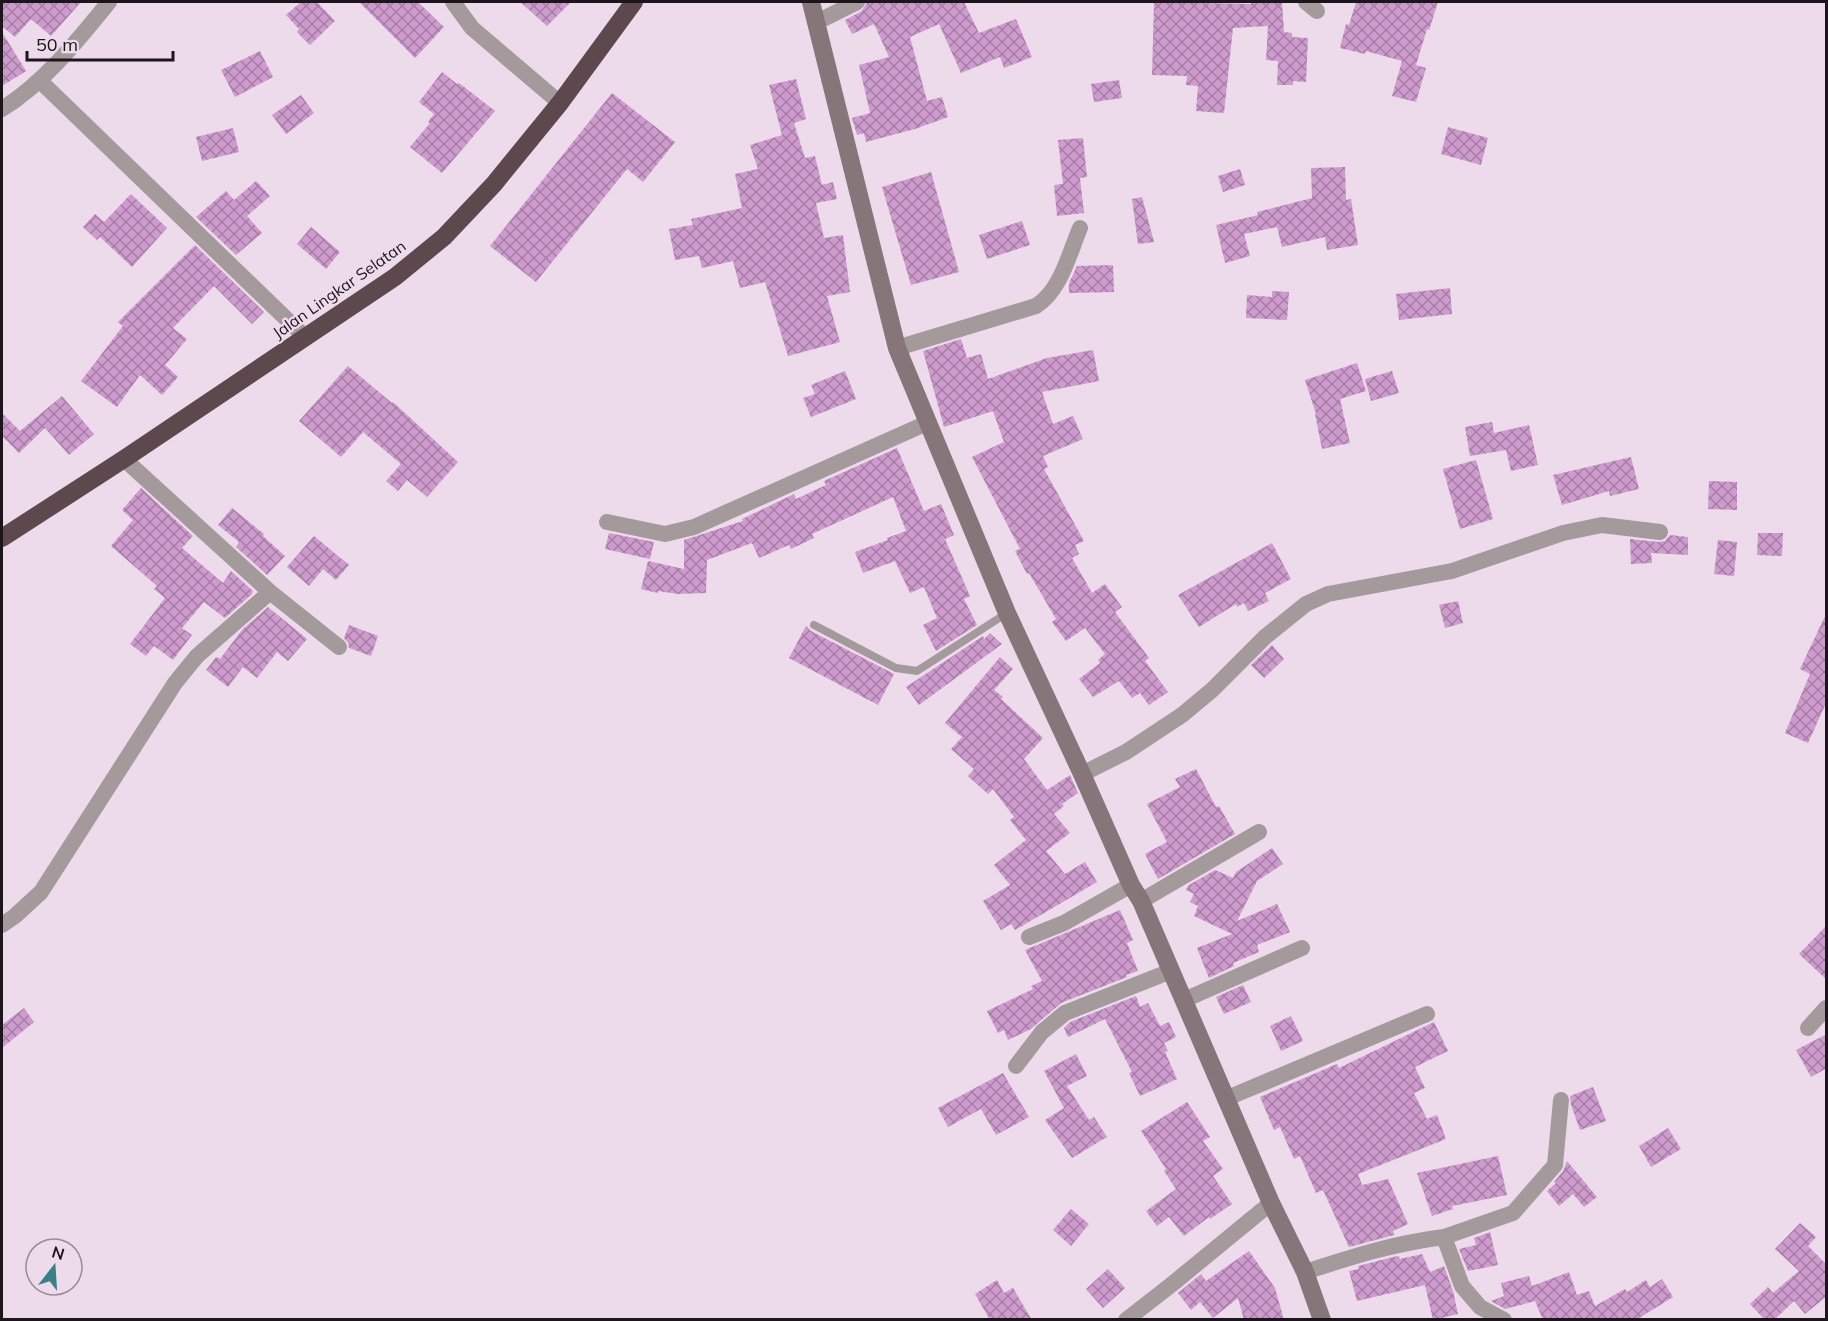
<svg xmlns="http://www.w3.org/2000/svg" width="1828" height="1321" font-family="Mulish,sans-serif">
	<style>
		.building { fill: url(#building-cross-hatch) }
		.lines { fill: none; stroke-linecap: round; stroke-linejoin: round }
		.lane { stroke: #a4999b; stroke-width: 8 }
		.street { stroke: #a4999b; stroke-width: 16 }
		.secondary { stroke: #867579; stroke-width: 18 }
		.highway { stroke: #5d484d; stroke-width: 18 }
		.labels { text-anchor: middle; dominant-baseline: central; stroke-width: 4.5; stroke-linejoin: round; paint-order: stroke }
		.street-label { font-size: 16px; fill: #1c161c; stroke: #eddbec }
	</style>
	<defs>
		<pattern id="building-cross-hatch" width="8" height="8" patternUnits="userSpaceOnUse" patternTransform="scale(1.5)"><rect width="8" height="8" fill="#ce9bcd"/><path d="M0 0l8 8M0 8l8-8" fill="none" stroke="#a67da6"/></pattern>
	</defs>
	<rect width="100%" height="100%" fill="#eddbec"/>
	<!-- building -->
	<path class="building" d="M2,2H81L51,36L31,19L15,37L2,26Z
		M301,2H317L335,21L310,45L297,32L299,29L286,15Z
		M359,2H418L444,27L415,58Z
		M520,2H571L547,26Z
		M867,2H964L979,33L1016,19L1032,57L1004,68L1000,57L961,73L939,24L910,37L927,101L942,97L948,117L915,129L866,142L864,133L857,135L852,118L870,113L859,65L889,57L874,24L852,34L845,20L862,11Z
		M1154,2L1251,4V2H1282L1284,32L1292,33V37L1308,38L1306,82L1293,81V85H1277L1278,61L1266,60L1268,26L1233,28L1224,113L1196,111L1198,86L1186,85L1187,76L1152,75Z
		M1356,2H1438L1429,30L1427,29L1416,65L1403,61L1426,68L1416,102L1392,96L1402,61L1366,51L1365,54L1340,48L1346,24L1349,25Z
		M2,32L26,71L2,86Z
		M260,51L273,77L235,97L221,70Z
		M442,72L457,84L459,83L495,111L442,173L410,147L430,123L428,122L434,114L419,102Z
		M796,79L806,119L794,123L805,158L815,156L822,185L833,182L837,199L816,203L824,238L843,235L850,292L827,296L840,342L788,356L765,282L740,288L733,261L702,268L699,256L675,260L669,229L693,225L691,219L742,208L735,174L758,169L750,145L782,135L769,85Z
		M1119,80L1122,98L1094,102L1091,84Z
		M612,93L675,142L643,182L627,169L536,282L490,246Z
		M301,95L314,113L286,134L272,115Z
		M1448,127L1488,138L1481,165L1441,154Z
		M233,128L239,152L202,161L196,137Z
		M1083,138L1087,177L1080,178L1084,213L1057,216L1054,185L1063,184L1058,140Z
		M1345,167L1346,200L1351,199L1358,245L1327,250L1325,237L1282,247L1277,227L1244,234L1250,256L1225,263L1216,225L1258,215L1257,212L1312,198L1311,168Z
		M1240,169L1245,185L1223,192L1218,176Z
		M931,172L959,272L911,285L882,187Z
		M256,181L270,196L247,216L262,233L236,255L196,217L226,191L234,200Z
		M131,194L167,228L132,267L100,237L97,240L83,227L95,214L104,222Z
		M1142,197L1154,242L1138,244L1132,199Z
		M1022,221L1030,245L987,259L979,235Z
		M311,227L340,252L326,269L297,244Z
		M195,245L264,312L252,324L214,286L173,328L187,339L165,365L178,377L162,395L140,375L117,407L81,381L123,326L118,322Z
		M1113,265L1114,292L1069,293V283L1077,266Z
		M1450,288L1452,314L1399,320L1396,294Z
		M1272,291L1289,292L1287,320L1246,318L1247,295L1272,297Z
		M961,339L967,358L981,354L988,379L1047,358L1093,350L1099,381L1042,392L1053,424L1073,416L1083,439L1043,456L1048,467L1044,469L1084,541L1075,545L1079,554L1072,558L1092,593L1105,584L1122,607L1115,612L1149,658L1145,661L1168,692L1149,705L1140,693L1132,698L1119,681L1093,697L1079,679L1100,663L1098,660L1105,654L1085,628L1066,641L1052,622L1056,619L1029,573L1027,574L1015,551L1020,549L972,457L1004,442L993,411L944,427L923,351Z
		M1357,363L1366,391L1340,399L1350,443L1322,449L1315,414H1316L1305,380Z
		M348,366L392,403L393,402L458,462L427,497L407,480L398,491L386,481L401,464L363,432L341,457L299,421Z
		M845,371L856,399L811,417L803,398L815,394L811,385Z
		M1392,371L1399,393L1371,401L1365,379Z
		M62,396L94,434L69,455L45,428L19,453L2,436V413L20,431Z
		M1492,422L1494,433L1529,425L1538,465L1511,471L1506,450L1470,456L1465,427Z
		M897,448L924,511L941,504L954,535L945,539L970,596L964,599L977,625L936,651L923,625L937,618L924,587L910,593L895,561L863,573L855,552L888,540L887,538L906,531L893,497L812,534L814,538L791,549L789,545L759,558L752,543L707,560L706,593L678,594L658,591V593L641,589L648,561L684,569V540L743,521L742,519L794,494L796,499L826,485L824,481Z
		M1631,457L1639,489L1610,496L1609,491L1562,505L1553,475Z
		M1476,460L1493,519L1460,529L1443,469Z
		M1709,481L1737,482V510L1708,509Z
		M141,488L193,536L182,548L223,583L231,571L253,591L252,594L225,618L204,602L182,628L192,635L173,660L154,646L146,656L130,644L165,598L154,589L157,586L111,546L133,520L122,510Z
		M232,508L264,534L263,536L285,556L267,575L236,547L239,542L218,525Z
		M609,533L654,542L650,559L605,549Z
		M1758,533H1783L1782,556L1757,555Z
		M1670,535L1688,537V555L1651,553L1652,563L1631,564L1630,539L1659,542L1665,541Z
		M314,536L349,565L336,580L323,569L309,586L287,567Z
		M1718,540L1737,542L1734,576L1714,574Z
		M1272,543L1291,579L1265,593L1269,601L1248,611L1244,603L1237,607L1236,604L1199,627L1178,595Z
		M1458,601L1463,623L1445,628L1439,605Z
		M268,607L307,639L288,661L277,652L257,678L243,667L228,687L206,670L216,657L220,659L242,630Z
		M1827,612V701L1808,743L1785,733L1810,674L1800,669Z
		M349,625L378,636L371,656L349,648L348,643L344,638Z
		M806,626L811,631L894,674L878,705L789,658Z
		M990,633L1002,644L919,705L906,687L983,636L984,639Z
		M1272,645L1284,659L1264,678L1251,665Z
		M1000,657L1013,669L994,690L1003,697L1001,699L1043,738L1024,759L1047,790L1070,775L1078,793L1062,804L1064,806L1054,814L1070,833L1046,851L1065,874L1085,862L1097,882L1015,930L1011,924L1001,930L983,901L1010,885L994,865L1026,840L1010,820L1014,817L993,789L988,794L968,776L974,769L951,749L962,737L945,723Z
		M1196,769L1216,807L1219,806L1235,834L1158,879L1145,854L1167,842L1147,804L1180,787L1175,779Z
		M1272,848L1283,864L1257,881L1237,921L1277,904L1290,932L1257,945L1259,952L1233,963L1234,966L1209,978L1197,948L1232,934L1194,916L1198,906L1190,902L1194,894L1186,890L1189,885L1215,870L1233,878L1236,872Z
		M1120,910L1133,940L1127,943L1138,971L1126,975L1127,977L1061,1003L1031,1029L1008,1040L1004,1030L998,1033L987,1011L1033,989L1031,986L1042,981L1025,950Z
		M1827,925V980L1799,954Z
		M1243,985L1251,1002L1224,1014L1216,997Z
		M1136,996L1140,1007L1148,1003L1160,1026L1169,1022L1176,1037L1164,1043L1168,1051L1165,1052L1177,1079L1140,1096L1129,1073L1132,1072L1105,1019L1068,1037L1064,1028L1070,1022Z
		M24,1008L34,1022L2,1048V1025Z
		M1291,1016L1303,1041L1281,1051L1270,1026Z
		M1434,1022L1448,1051L1415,1067L1425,1088L1414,1093L1427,1119L1437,1115L1446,1139L1358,1174L1362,1185L1388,1179L1408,1224L1393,1231L1394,1235L1349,1247L1323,1190L1316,1193L1300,1156L1294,1159L1280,1127L1274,1130L1260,1097L1337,1064L1339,1068Z
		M1827,1034V1068L1811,1077L1796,1050Z
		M1076,1054L1087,1076L1067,1086L1089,1120L1094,1117L1107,1137L1072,1158L1045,1120L1064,1108L1044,1071Z
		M1003,1073L1029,1117L996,1135L981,1109L948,1127L938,1108Z
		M1593,1087L1606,1121L1580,1130L1571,1105L1570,1096Z
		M1187,1102L1210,1137L1203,1141L1223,1169L1213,1176L1232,1204L1210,1219L1209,1217L1184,1236L1169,1217L1157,1226L1146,1211L1176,1189L1164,1171L1166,1169L1141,1131Z
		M1668,1128L1681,1149L1651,1167L1639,1146Z
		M1498,1156L1507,1195L1452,1206L1453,1209L1432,1216L1417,1173Z
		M1567,1161L1597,1197L1584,1207L1573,1194L1559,1206L1547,1191L1556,1183L1554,1182L1563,1171Z
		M1071,1209L1089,1224L1071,1246L1053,1230Z
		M1800,1223L1816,1237L1808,1246L1827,1265V1296L1805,1314L1794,1301L1774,1320H1765L1750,1304L1768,1287L1773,1293L1799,1271L1775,1249Z
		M1490,1232L1498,1265L1468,1271L1459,1249L1476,1245L1474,1238Z
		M1249,1251L1275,1288L1284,1320H1244L1238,1298L1213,1318L1200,1302L1191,1310L1178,1293L1201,1274L1206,1281Z
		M1422,1254L1430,1272L1444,1266L1453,1291L1458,1314L1433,1320L1425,1285L1357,1301L1349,1271L1359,1269L1358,1266L1393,1257L1399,1256L1400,1259Z
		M1108,1269L1125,1288L1103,1308L1086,1289Z
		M1569,1272L1577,1295L1589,1291L1595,1306L1625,1289L1627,1292L1646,1280L1650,1287L1662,1279L1673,1297L1636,1320H1543L1535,1301L1505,1309L1491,1301L1504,1296L1501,1283L1529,1276L1532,1286Z
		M997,1280L1004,1293L1013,1288L1032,1320H990L975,1294Z"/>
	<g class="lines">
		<!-- lane -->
		<path class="lane" d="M814,625L896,668L917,671L1007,613"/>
		<!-- street -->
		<path class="street" d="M453,2L472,28L560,103
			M1306,2L1317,11
			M817,22L857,2
			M39,80L305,337
			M2,109C44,83 78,40 109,2
			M897,348L1036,306C1061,290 1069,254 1080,228
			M607,522L665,534L694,527L927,423
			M270,592L339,647
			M1082,774L1126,752L1182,715L1212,690L1265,637L1306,604L1328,594L1452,571L1563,533L1602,525L1660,532
			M1141,901L1259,832
			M2,925L15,916L41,892L175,683L197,656L270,592L124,459
			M1029,937L1064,923L1131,885
			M1184,1000L1302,948
			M1808,1028L1826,1008
			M1016,1066L1042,1032L1065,1013L1171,971
			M1225,1099L1427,1014
			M1444,1237L1513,1213L1555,1165L1561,1100
			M1305,1272C1351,1257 1395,1243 1444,1237L1462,1286L1480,1307L1504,1320
			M1126,1320L1171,1285L1271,1203"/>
		<!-- secondary -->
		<path class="secondary" d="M811,2L897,348L1007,613L1082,774L1131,885L1141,901L1271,1203L1305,1272L1322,1320"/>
		<!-- highway -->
		<path class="highway" d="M2,538L124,459L395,277L444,237L494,184L560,103L634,2"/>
	</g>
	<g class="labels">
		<!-- street labels -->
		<g class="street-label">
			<text transform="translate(339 289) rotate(-35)">Jalan Lingkar Selatan</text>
		</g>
	</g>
	<!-- border -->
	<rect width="1828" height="1321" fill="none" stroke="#1c161c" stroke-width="6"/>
	<!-- north arrow -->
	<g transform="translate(54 1267) rotate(17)"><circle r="28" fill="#eddbec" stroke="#998c99" stroke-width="1.5"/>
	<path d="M0-4.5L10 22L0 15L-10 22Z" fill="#398088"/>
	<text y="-9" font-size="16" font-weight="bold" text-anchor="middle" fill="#1c161c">N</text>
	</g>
	<!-- scale -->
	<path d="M27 51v9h146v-9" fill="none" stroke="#1c161c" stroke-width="3"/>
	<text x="36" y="51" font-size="18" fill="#1c161c" stroke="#eddbec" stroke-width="4.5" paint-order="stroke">50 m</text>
</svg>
